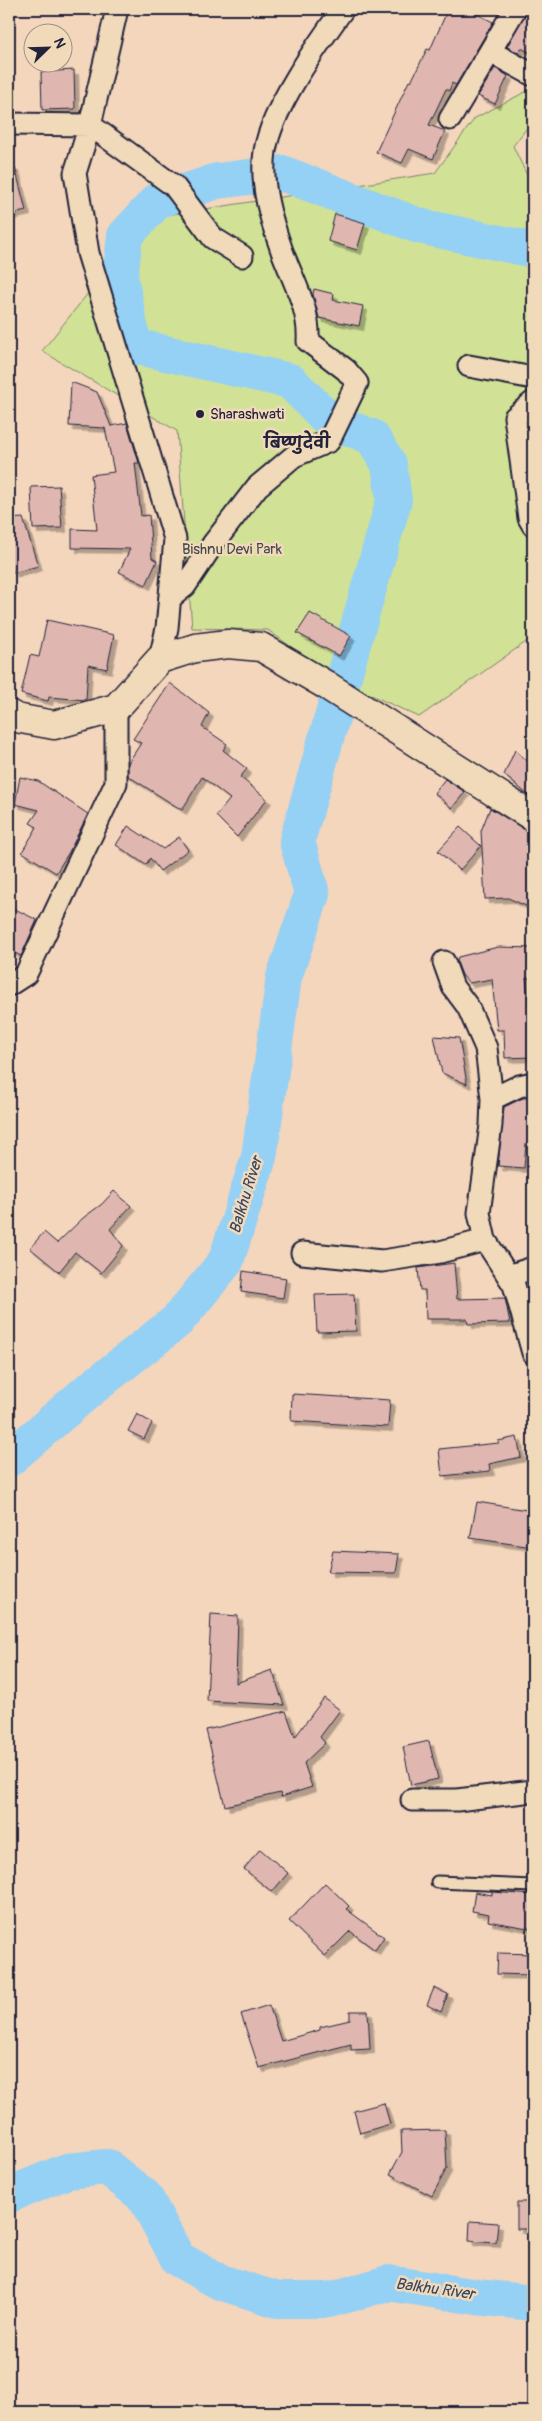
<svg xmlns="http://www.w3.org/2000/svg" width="542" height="2421" font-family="Pangolin,'Playpen Sans Deva',sans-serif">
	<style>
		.green { fill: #d1e296; stroke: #7a8268 }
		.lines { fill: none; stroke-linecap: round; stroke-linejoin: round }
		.river { stroke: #95d0f5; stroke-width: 36 }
		.building { fill: #e0b7b0; stroke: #22223b; filter: url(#shadow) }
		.service-casing { stroke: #22223b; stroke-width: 15 }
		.minor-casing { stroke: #22223b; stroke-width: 25 }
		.tertiary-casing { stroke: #22223b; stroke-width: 31 }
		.service { stroke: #f1daba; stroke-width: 11 }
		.minor { stroke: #f1daba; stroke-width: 21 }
		.tertiary { stroke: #f1daba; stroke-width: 28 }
		.poi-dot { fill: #22223b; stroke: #f1daba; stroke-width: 2 }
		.labels { text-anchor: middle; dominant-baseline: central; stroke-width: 5; stroke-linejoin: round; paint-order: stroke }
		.poi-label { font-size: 15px; fill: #22223b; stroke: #f1daba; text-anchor: start }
		.park-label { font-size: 15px; fill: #45484d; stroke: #f1daba }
		.neighbourhood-label { font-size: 16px; font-weight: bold; fill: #22223b; stroke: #f1daba }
		.water-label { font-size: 16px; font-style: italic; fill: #394560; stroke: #f1daba }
	</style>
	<defs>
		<filter id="shadow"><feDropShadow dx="4.5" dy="4.5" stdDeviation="0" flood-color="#0004"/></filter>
	</defs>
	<rect width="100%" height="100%" fill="#f4d6bc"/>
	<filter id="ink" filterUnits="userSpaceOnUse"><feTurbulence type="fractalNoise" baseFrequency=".02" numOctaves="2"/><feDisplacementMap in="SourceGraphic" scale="10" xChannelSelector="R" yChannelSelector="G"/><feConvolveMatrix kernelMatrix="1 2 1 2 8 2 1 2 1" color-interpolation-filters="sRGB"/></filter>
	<g filter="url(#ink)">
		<!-- green -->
		<path class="green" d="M533,88V120L513,146L533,188V350H529L533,403V637L419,717L334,678L268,630L192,628L177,431L42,351L148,218L435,173L475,118Z"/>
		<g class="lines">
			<!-- river -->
			<path class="river" d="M9,1459L88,1391L177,1321L226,1261L259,1157L284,977L312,894L297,841L394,500L389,464L372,437L330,421L290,381L134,346L120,277L125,236L157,201L217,181L282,173L419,226L533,250
				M9,2195L67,2171L107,2167L145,2197L178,2259L220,2282L278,2300H329L388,2283L477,2297L533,2303"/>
		</g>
		<!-- building -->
		<path class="building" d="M448,9H467L493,22L456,85L452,83L449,91L446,89L429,125L445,131L433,159L409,149L402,163L376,152L409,81L411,82L427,49L430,50Z
			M527,9H533V54L521,48L519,53L507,47Z
			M495,68L508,76L495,104L478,96Z
			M74,70L75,109L42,110L41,72Z
			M15,167L26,211L9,215V168Z
			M335,214L365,223L357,250L328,241Z
			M314,289L334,294L333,300L363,306L359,326L319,318L313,294Z
			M71,382L97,392L111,426L127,423L139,463H135L141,516L149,515L152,558L157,561L146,585L119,572L130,549L72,548V529L97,530L91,475L114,472L105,428L69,426Z
			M59,486L62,528L33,529L31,487Z
			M23,518L38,566L13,573L9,559V519Z
			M310,613L351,636L339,656L297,633Z
			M47,620L114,635L107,669L88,665L86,700L49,697L48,701L21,694L30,655L39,657Z
			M170,683L209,713L202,727L227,744L223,750L247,769L240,777L267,799L237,837L216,816L230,799L202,777L182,810L128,776V763L141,743L133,739Z
			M515,750L533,766V799L504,775Z
			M20,777L38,781L88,814L69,852L56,873L22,852L37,827L30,823L39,810L15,804Z
			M445,779L465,792L452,808L434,793Z
			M490,808L525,830L533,832V909L508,898L485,899L481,831Z
			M128,826L163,849L179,837L188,850L160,871L150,858L146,865L116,845Z
			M460,827L481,846L460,870L438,851Z
			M9,906L37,920L21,956L9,950Z
			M498,947L533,948V978H526L533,1035V1057L505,1058L504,1030H497L492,979L469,983L462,975L457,962L458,957Z
			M434,1036L459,1038L467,1084L442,1073Z
			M523,1098H533V1122H531L528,1144L526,1143L524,1168L498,1166L504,1107Z
			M114,1191L131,1206L110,1229L123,1246L101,1273L75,1252L59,1272L30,1248L44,1232L57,1243L83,1218L102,1204Z
			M454,1263L457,1299L505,1298L510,1323L468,1324L467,1319H426L425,1290H420L418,1268Z
			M243,1271L286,1278L283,1298L241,1292Z
			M354,1294L356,1331L317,1332L315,1295Z
			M292,1394L390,1400L388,1427L291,1421Z
			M137,1414L152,1423L144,1439L128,1431Z
			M517,1437L521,1457L489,1464L490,1471L442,1476L439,1449L499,1443L498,1441Z
			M477,1502L533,1511V1547L470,1538Z
			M333,1551L399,1554L396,1573L328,1572Z
			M211,1614L238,1616L236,1683L272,1670L284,1705L207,1701Z
			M324,1698L340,1710L320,1737L325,1743L304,1763L312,1787L281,1797L280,1793L225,1806L206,1730L286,1711L295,1737Z
			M429,1741L438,1779L411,1785L403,1747Z
			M260,1849L288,1873L272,1892L244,1869Z
			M325,1883L349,1906L346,1909L384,1937L375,1950L350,1931L325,1956L289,1921Z
			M475,1892L492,1895V1892L533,1895V1929L488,1921L489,1914L472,1911Z
			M498,1953L533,1954L532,1975L497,1974Z
			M434,1988L448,1994L441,2012L427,2005Z
			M269,2005L281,2041L320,2030V2027L350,2020V2011H368L370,2049L351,2050V2044L259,2068L241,2014Z
			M384,2103L390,2124L360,2133L354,2111Z
			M445,2130L447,2168L432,2196L390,2174L402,2152L401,2131Z
			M517,2202H533V2229H517Z
			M470,2221L498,2223L496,2243L469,2241Z"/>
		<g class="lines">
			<!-- service casing -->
			<g class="service-casing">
				<path id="service" d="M437,1882L533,1886"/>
			</g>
			<!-- minor casing -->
			<g class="minor-casing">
				<path id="minor" d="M117,9L90,125L75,173L88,253L175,539L167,628L160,659
					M491,52L533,75
					M450,119L515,9
					M9,124L90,125L174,186L213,238L242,256
					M469,366L533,378
					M533,402L515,417L529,518L533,525
					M170,598L185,586L213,544L257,487L294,456L329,441L357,383L346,370L308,341C310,309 293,281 282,251C271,220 260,185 265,151C272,108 317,45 343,9
					M444,962L453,987L468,1007L486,1048L492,1099
					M9,985L26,974L116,783V708
					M533,1083L519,1086L492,1099L491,1125L479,1213L485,1240L514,1285L533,1353
					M302,1253L382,1261L440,1252L485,1240
					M508,1276L533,1268
					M412,1800H457L533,1791"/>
			</g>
			<!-- tertiary casing -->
			<g class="tertiary-casing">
				<path id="tertiary" d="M9,714L16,718L54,725L116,708L160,659L195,648L228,644L261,647L326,685L533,817"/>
			</g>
			<!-- service -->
			<use href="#service" class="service"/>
			<!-- minor -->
			<use href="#minor" class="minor"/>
			<!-- tertiary -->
			<use href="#tertiary" class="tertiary"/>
		</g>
	</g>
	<!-- markers -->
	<circle class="poi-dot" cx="200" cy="414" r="5"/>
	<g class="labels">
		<!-- poi labels -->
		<g class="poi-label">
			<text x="210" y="414">Sharashwati</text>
		</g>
		<!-- park labels -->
		<g class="park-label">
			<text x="232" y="549">Bishnu Devi Park</text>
		</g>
		<!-- neighbourhood labels -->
		<g class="neighbourhood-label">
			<text x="297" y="443">बिष्णुदेवी</text>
		</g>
		<!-- water labels -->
		<g class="water-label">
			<text transform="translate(246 1195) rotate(-73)">Balkhu River</text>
			<text transform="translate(435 2289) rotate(8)">Balkhu River</text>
		</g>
	</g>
	<!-- margin -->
	<rect width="542" height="2421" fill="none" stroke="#f1daba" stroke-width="30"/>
	<rect x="15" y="15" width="512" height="2391" fill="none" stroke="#22223b" stroke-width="2" filter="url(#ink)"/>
	<!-- north arrow -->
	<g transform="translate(48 48) rotate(67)"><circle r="24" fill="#f1daba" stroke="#9e9087"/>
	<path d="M0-4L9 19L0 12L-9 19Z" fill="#22223b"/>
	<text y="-8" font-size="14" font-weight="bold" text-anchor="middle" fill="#22223b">N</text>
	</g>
</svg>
